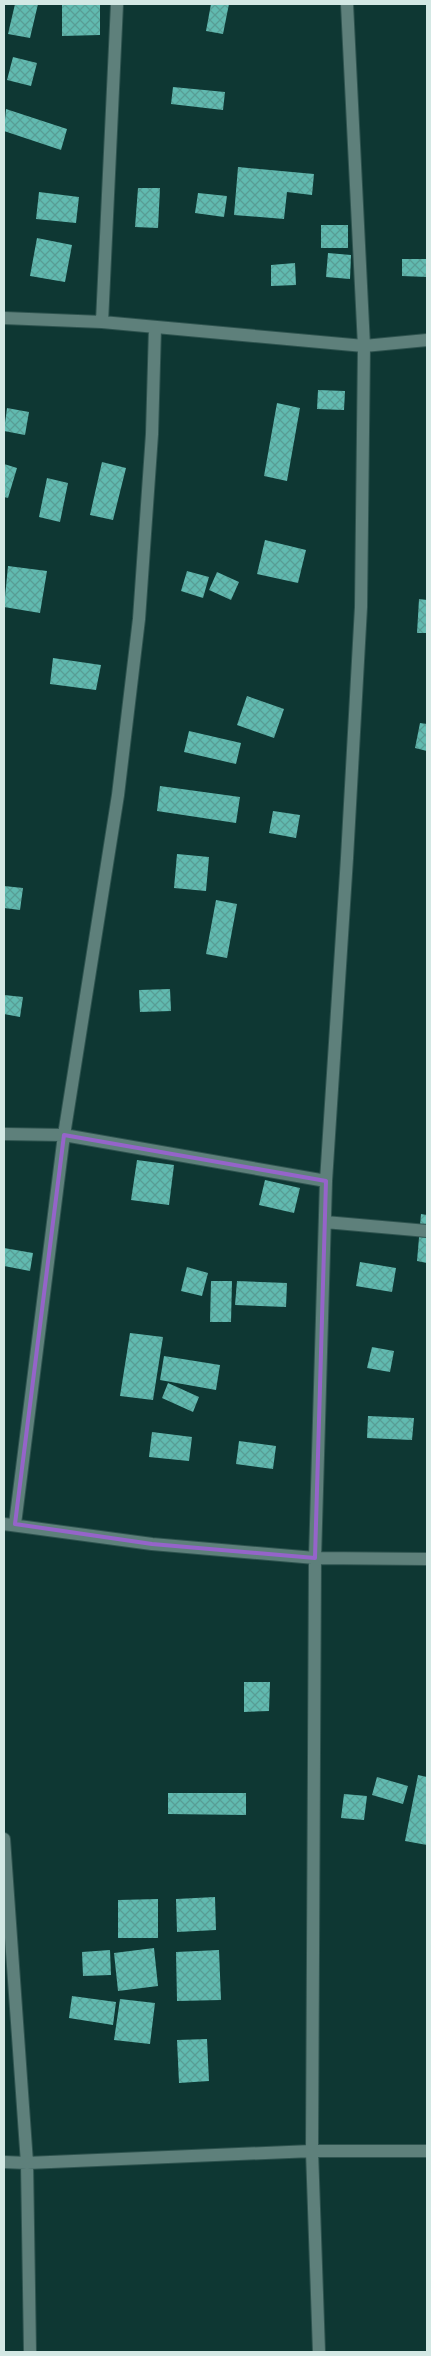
<svg xmlns="http://www.w3.org/2000/svg" width="431" height="2356" font-family="'DejaVu Sans',sans-serif">
	<style>
		.building { fill: url(#building-cross-hatch) }
		.lines { fill: none; stroke-linecap: round; stroke-linejoin: round }
		.minor-casing { stroke: #2e534f; stroke-width: 14 }
		.minor { stroke: #5e807b; stroke-width: 12 }
		.marked { fill: none; stroke: #9564ca; stroke-width: 4; stroke-linejoin: round }
	</style>
	<defs>
		<pattern id="building-cross-hatch" width="8" height="8" patternUnits="userSpaceOnUse" patternTransform="scale(1.25)"><rect width="8" height="8" fill="#61bab0"/><path d="M0 0l8 8M0 8l8-8" fill="none" stroke="#589d95"/></pattern>
	</defs>
	<rect width="100%" height="100%" fill="#0e3733"/>
	<!-- building -->
	<path class="building" d="M15,4H38L30,38L8,34Z
		M62,4H100V35L62,36Z
		M211,4H229L223,34L206,31Z
		M13,57L37,63L31,86L7,80Z
		M173,87L225,92L223,110L171,104Z
		M6,109L67,129L61,150L4,131Z
		M238,167L314,174L312,195L287,192L284,219L234,215Z
		M138,188H160L158,228L135,227Z
		M39,192L79,197L76,223L36,219Z
		M198,193L227,196L224,217L195,213Z
		M321,225H348V248H321Z
		M37,238L72,245L65,282L30,276Z
		M328,253L351,255L350,279L326,277Z
		M402,259H427V277L402,276Z
		M295,263L296,285L271,286V265Z
		M318,390L345,391L344,410L317,409Z
		M277,403L300,408L287,481L264,476Z
		M7,408L29,412L25,435L4,431Z
		M102,462L126,468L113,520L90,515Z
		M4,464L17,468L8,498L4,497Z
		M47,478L68,483L60,522L39,517Z
		M265,540L306,550L298,583L257,574Z
		M8,566L47,571L40,613L4,607Z
		M187,571L209,577L203,598L181,591Z
		M217,572L239,582L231,600L209,590Z
		M419,599L427,600V633H417Z
		M53,658L101,665L96,690L50,684Z
		M247,696L284,709L274,738L237,725Z
		M420,723L427,724V751L415,748Z
		M189,731L241,743L236,764L184,752Z
		M160,786L240,797L236,823L157,811Z
		M273,811L300,815L296,838L269,833Z
		M177,854L209,857L206,891L174,888Z
		M4,886L23,888L20,910L4,908Z
		M216,900L237,904L227,958L206,954Z
		M170,989L171,1011L140,1012L139,990Z
		M4,995L23,997L20,1017L4,1014Z
		M137,1160L174,1165L169,1205L131,1200Z
		M265,1180L300,1188L294,1213L259,1205Z
		M421,1214L427,1215V1263L417,1261Z
		M4,1248L33,1253L30,1271L4,1266Z
		M360,1262L396,1268L392,1292L356,1286Z
		M187,1267L208,1273L202,1296L181,1291Z
		M211,1281H232L231,1322H210Z
		M237,1281L287,1283L286,1307L235,1305Z
		M130,1333L163,1337L153,1400L120,1396Z
		M372,1347L394,1351L390,1372L367,1368Z
		M164,1356L220,1365L216,1390L160,1380Z
		M168,1383L199,1397L193,1412L162,1398Z
		M368,1416L414,1418L412,1440L367,1438Z
		M152,1432L192,1437L189,1461L149,1457Z
		M239,1441L276,1446L273,1469L236,1464Z
		M244,1682H270L269,1711L244,1712Z
		M418,1775L427,1777V1845L405,1841Z
		M377,1777L408,1786L403,1804L372,1795Z
		M168,1793H246V1815L168,1814Z
		M344,1794L367,1796L364,1820L341,1818Z
		M215,1897L216,1930L177,1932L176,1899Z
		M158,1899V1938H118V1900Z
		M154,1948L158,1986L118,1991L114,1953Z
		M110,1950L111,1975L83,1976L82,1952Z
		M219,1950L221,2000L177,2001L176,1952Z
		M72,1996L116,2002L113,2025L69,2018Z
		M120,1999L155,2003L150,2044L114,2040Z
		M207,2039L209,2081L179,2083L177,2040Z"/>
	<g class="lines">
		<!-- minor casing -->
		<g class="minor-casing">
			<path id="minor" d="M4,318L102,322L364,346L427,340
				M102,322L117,4
				M4,1134L64,1135L326,1181
				M325,1222L427,1231
				M4,1524L152,1544L315,1558L427,1559
				M15,1524L64,1135L118,795L139,619L152,434L155,328
				M4,1839L27,2163L30,2352
				M4,2162L27,2163L312,2151H427
				M319,2352L312,2151L315,1558L326,1181L347,858L361,607L364,346L347,4"/>
		</g>
		<!-- minor -->
		<use href="#minor" class="minor"/>
	</g>
	<!-- marked area -->
	<path class="marked" d="M64,1135L326,1181L315,1558L152,1544L15,1524Z"/>
	<!-- border -->
	<rect width="431" height="2356" fill="none" stroke="#d3e8e4" stroke-width="10"/>
</svg>
